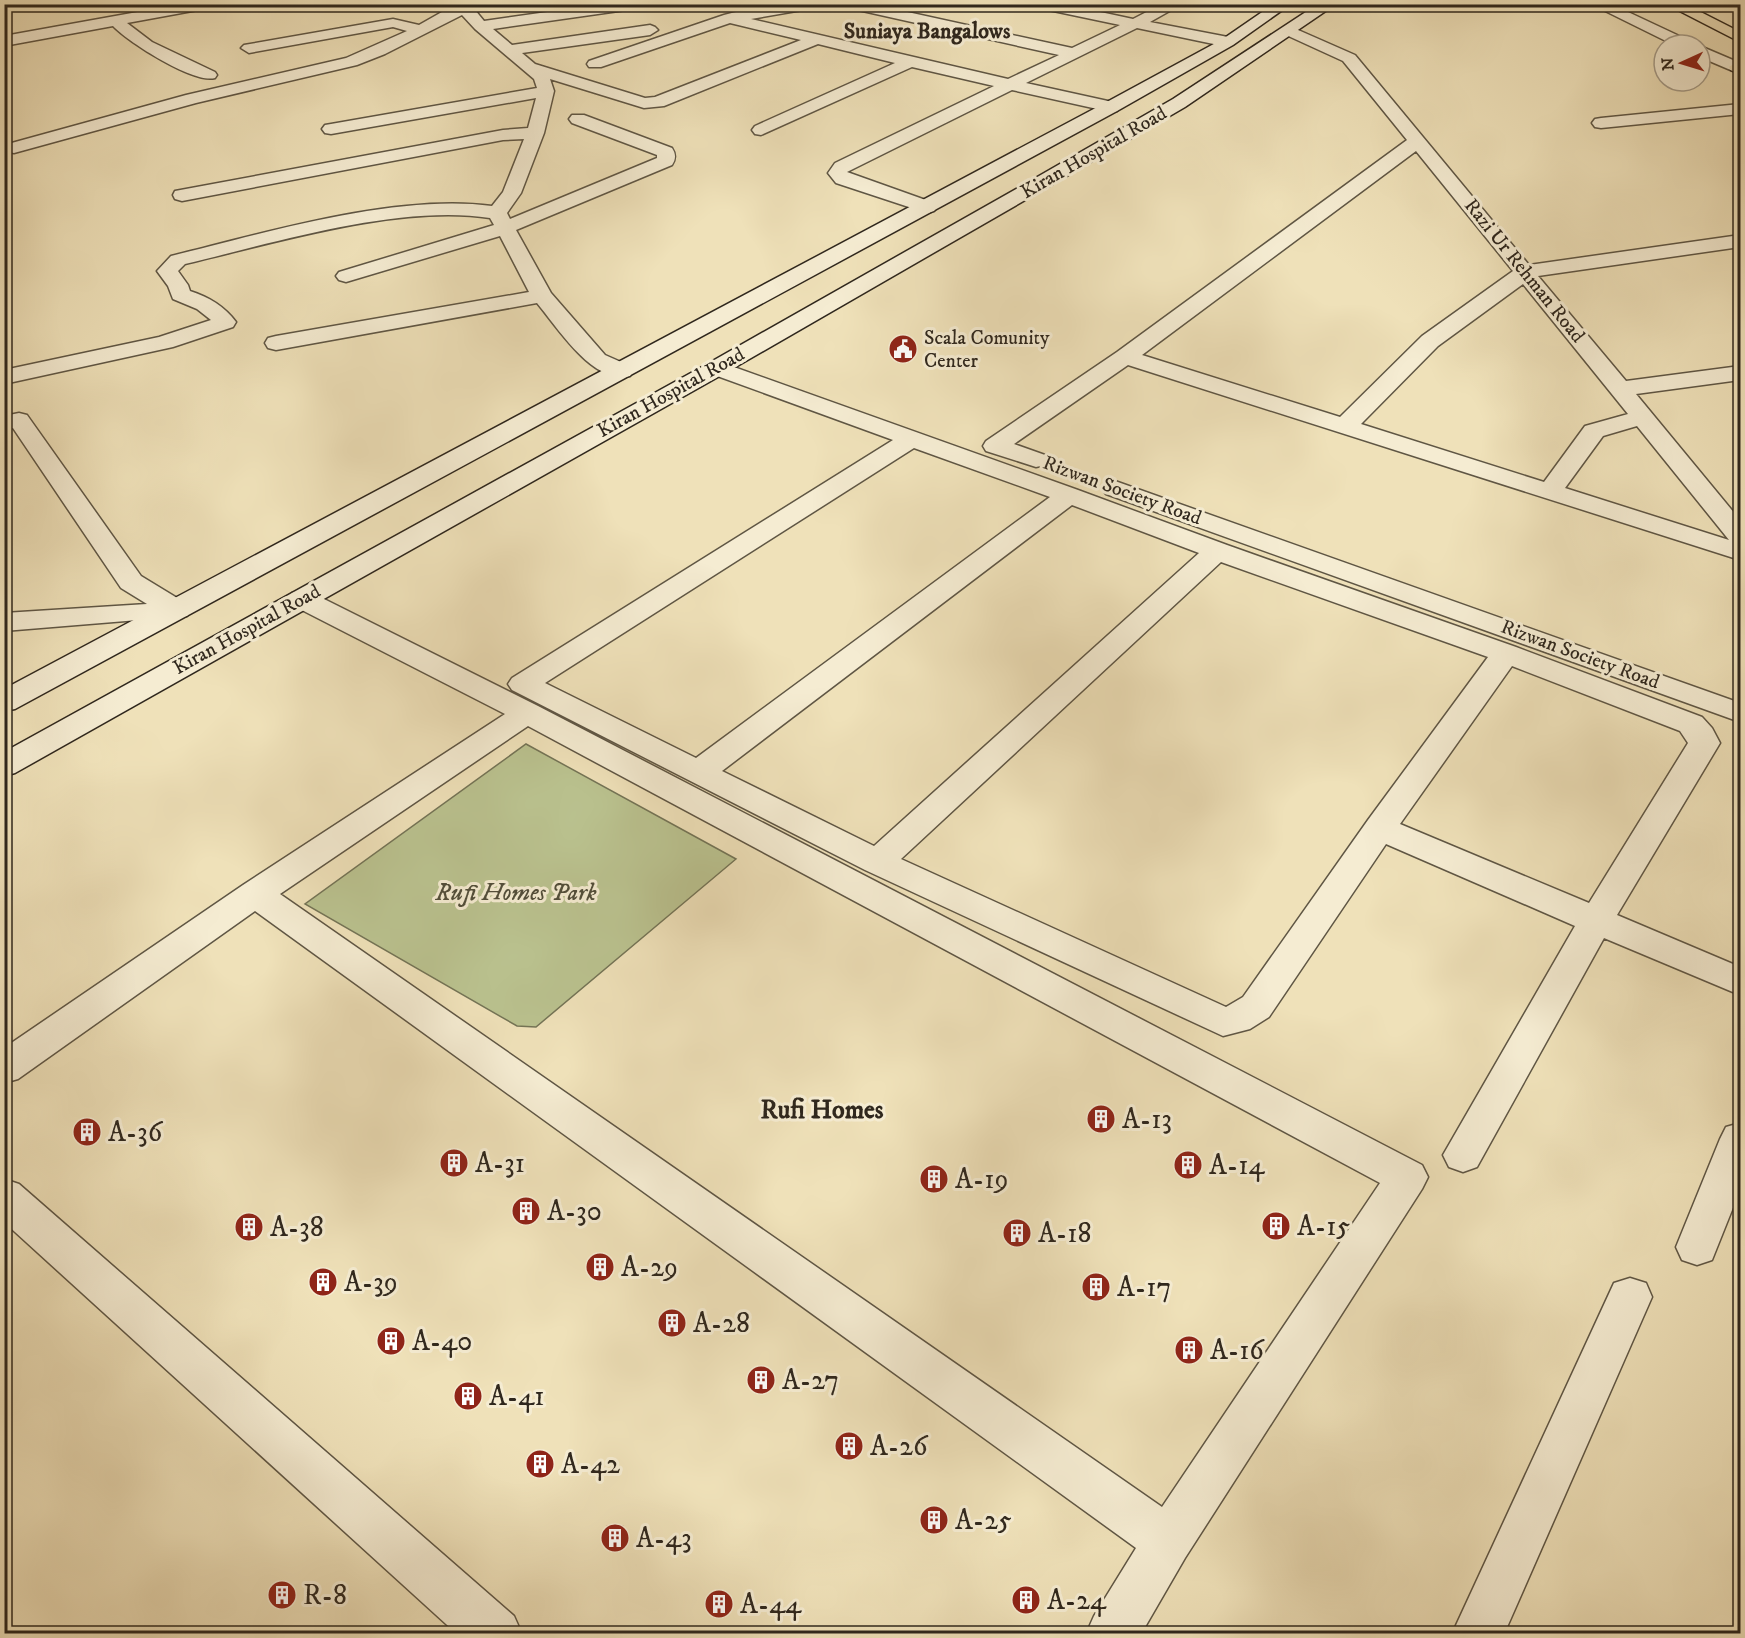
<svg xmlns="http://www.w3.org/2000/svg" width="1745" height="1638" font-family="'IM FELL DW Pica',serif">
	<style>
		.green { fill: #bac28f; stroke: #747456; stroke-width: 1.5 }
		.lines { fill: none; stroke-linecap: round; stroke-linejoin: round }
		.minor-casing { stroke: #5f5644; stroke-width: 3 }
		.secondary-casing { stroke: #2f271d; stroke-width: 3 }
		.primary-casing { stroke: #2f271d; stroke-width: 3 }
		.minor { fill: #f5ecd2; fill-rule: evenodd }
		.secondary { fill: #f5ecd2; fill-rule: evenodd }
		.primary { fill: #efe1b9; fill-rule: evenodd }
		.labels { text-anchor: middle; dominant-baseline: central; stroke-width: 6; stroke-linejoin: round; paint-order: stroke }
		.far-street-label { font-size: 20px; fill: #2f271d; stroke: #f5ecd2 }
		.far-poi-label { font-size: 20px; fill: #2f271d; stroke: #f5ecd2; text-anchor: start }
		.far-neighbourhood-label { font-size: 22px; font-weight: bold; fill: #2f271d; stroke: #f5ecd2 }
		.park-label { font-size: 24px; font-style: italic; fill: #524e3a; stroke: #f5ecd2 }
		.neighbourhood-label { font-size: 26px; font-weight: bold; fill: #2f271d; stroke: #f5ecd2 }
		.near-poi-label { font-size: 28px; fill: #2f271d; stroke: #f5ecd2; text-anchor: start }
	</style>
	<rect width="100%" height="100%" fill="#efe1b9"/>
	<filter id="stains"><feTurbulence type="fractalNoise" baseFrequency=".00333" numOctaves="4"/><feColorMatrix values="0 0 0 0 .2 0 0 0 0 .09 0 0 0 0 .02 0 0 0 .5 -.17"/></filter>
	<radialGradient id="worn" r=".72"><stop offset=".6" stop-color="#630" stop-opacity="0"/><stop offset="1" stop-color="#630" stop-opacity=".3"/></radialGradient>
	<!-- green -->
	<path class="green" d="M526,744L736,859L536,1027L517,1026L305,904Z"/>
	<g class="lines">
		<!-- minor casing -->
		<g class="minor-casing">
			<path id="minor" d="M4,4H27L25,7L4,11Z
				M182,4H216L209,8L127,23L152,42L215,72L217,75L215,78C194,84 128,42 113,26L4,46V36Z
				M456,4H470L484,21L604,4H647L640,8L493,29L512,45L650,25L655,27L658,30L650,35L522,53L535,64L645,98L655,97L801,40L730,23L601,67H589L587,64L589,61L724,15C754,7 788,4 821,4L814,8L751,19L1008,79L1059,55L849,8L842,4H871L1072,48L1120,25L1039,8L1032,4H1063L1133,19L1162,4H1182L1150,22L1228,37L1236,42L1228,47L1137,28L1026,83L1117,103L1119,107L1117,111L1111,112L1012,90L847,172L934,203L937,207L934,211L927,213L836,183L828,173L835,163L994,86L912,67L761,135L755,134L752,130L755,126L895,63L818,44L664,106L644,108L550,79L554,91L544,133L521,193L507,213L510,219L657,158V155L572,123L569,119L572,115H584L672,148C676,154 676,159 672,165L516,230L551,293L605,355L630,366L633,371L630,376C593,385 558,328 537,303L276,350L268,348L265,343L268,338L276,336L529,292L500,236L346,282L339,280L336,276L339,272L494,225L490,218C399,204 274,243 185,264L178,271L188,285L190,291C209,297 224,306 236,322L233,327L173,347L4,384V370L159,337L211,320L197,309L173,299L168,286L157,271L171,256C264,233 398,193 492,206L503,192L524,139L503,140L182,201L175,199L173,195L175,191L503,130L528,128L536,98L331,134L325,133L322,129L325,125L331,124L537,88L534,79L475,29L462,15L385,54L357,65L196,103L14,153L8,152L5,148L8,144L186,95L346,58L407,31L393,27L249,53L241,48L244,45L393,19L419,25Z
				M1591,4H1611L1692,42L1695,45H1674Z
				M1289,26L1355,55L1529,265L1740,235V247L1538,276L1626,381L1740,366V380L1636,394L1740,520V560L1128,365L1014,444L1045,455L1048,460L1045,465L1036,467L986,451L983,446L986,441L1117,352L1407,140L1343,61L1284,34L1281,31ZM1416,151L1513,271L1422,336L1340,417L1142,355ZM1523,284L1628,414L1585,426L1544,482L1361,424L1438,346ZM1637,426L1729,540L1565,488L1603,436Z
				M1700,46L1740,63V74L1700,57Z
				M1740,104V114L1601,128L1595,127L1592,123L1595,119L1601,118Z
				M717,361L1078,490L1227,545L1516,647L1702,717L1712,728L1720,743L1617,915L1740,967V995L1604,938L1477,1167L1463,1172L1449,1167L1443,1155L1575,926L1386,844L1269,1017L1250,1029L1223,1036L865,870L512,690L508,684L512,678L893,440L709,373L706,368L709,363ZM914,448L1050,497L696,758L545,683ZM1072,505L1199,553L874,846L722,771ZM1221,562L1488,657L1368,820L1243,997L1226,1007L901,859ZM1512,666L1680,731L1688,743L1589,903L1400,824Z
				M19,413L27,415L141,576L187,604L191,610L187,616L4,631V613L147,604L121,588L13,428L4,430V416Z
				M1115,481L1740,703V722L1106,494L1102,489L1106,484Z
				M302,591L312,593L538,706L1422,1165L1428,1177L1422,1189L1185,1558L1141,1634H1086L1094,1616L1136,1548L255,911L18,1079L4,1083V1048L243,885L505,714L292,605L288,599L292,593ZM528,726L1380,1183L1162,1507L280,894Z
				M1740,1123V1190L1712,1260L1697,1265L1682,1260L1676,1247L1720,1139L1726,1127Z
				M4,1179L19,1184L514,1616L522,1634H457L4,1222Z
				M1630,1278L1646,1283L1652,1297L1504,1634H1452L1614,1283Z"/>
		</g>
		<!-- secondary casing -->
		<g class="secondary-casing">
			<path id="secondary" d="M1274,4H1291L1233,45L1117,111L15,709L4,711V689L1105,103L1223,39Z
				M1318,4H1336L1185,107L1053,184L725,373L15,773L4,776V752L709,363L1039,176L1173,99Z"/>
		</g>
		<!-- primary casing -->
		<g class="primary-casing">
			<path id="primary" d="M1666,4H1685L1740,32V42Z
				M1737,62L1740,63V73L1731,70L1729,67Z"/>
		</g>
		<!-- minor -->
		<use href="#minor" class="minor"/>
		<!-- secondary -->
		<use href="#secondary" class="secondary"/>
		<!-- primary -->
		<use href="#primary" class="primary"/>
	</g>
	<!-- icons -->
	<defs>
		<g id="civic-disc" transform="scale(1.5)"><circle r="9.5" fill="#8f2418" stroke="#f5ecd2"/><path d="M-.6-6.5H3V-4.5H.6V-3L4-1V1h2V6H-6V1h2V-1L-.6-3ZM-1.2 2.5V6h2.4V2.5Z" fill="#fff"/></g>
		<g id="building-disc" transform="scale(1.5)"><circle r="9.5" fill="#8f2418" stroke="#f5ecd2"/><path d="M-4-6H4V6H1V3H-1V6H-4ZM-2.5-4.3h1.7v1.8h-1.7ZM.8-4.3h1.7v1.8H.8ZM-2.5-1h1.7V.8h-1.7ZM.8-1h1.7V.8H.8Z" fill="#fff"/></g>
	</defs>
	<g fill-rule="evenodd">
		<use href="#civic-disc" x="903" y="349"/>
		<use href="#building-disc" x="1101" y="1119"/>
		<use href="#building-disc" x="87" y="1132"/>
		<use href="#building-disc" x="454" y="1163"/>
		<use href="#building-disc" x="1188" y="1165"/>
		<use href="#building-disc" x="934" y="1179"/>
		<use href="#building-disc" x="526" y="1211"/>
		<use href="#building-disc" x="1276" y="1226"/>
		<use href="#building-disc" x="249" y="1227"/>
		<use href="#building-disc" x="1017" y="1233"/>
		<use href="#building-disc" x="600" y="1267"/>
		<use href="#building-disc" x="323" y="1282"/>
		<use href="#building-disc" x="1096" y="1287"/>
		<use href="#building-disc" x="672" y="1323"/>
		<use href="#building-disc" x="391" y="1341"/>
		<use href="#building-disc" x="1189" y="1350"/>
		<use href="#building-disc" x="761" y="1380"/>
		<use href="#building-disc" x="468" y="1396"/>
		<use href="#building-disc" x="849" y="1446"/>
		<use href="#building-disc" x="540" y="1464"/>
		<use href="#building-disc" x="934" y="1520"/>
		<use href="#building-disc" x="615" y="1538"/>
		<use href="#building-disc" x="282" y="1595"/>
		<use href="#building-disc" x="1026" y="1600"/>
		<use href="#building-disc" x="719" y="1604"/>
	</g>
	<g class="labels">
		<!-- far-street labels -->
		<g class="far-street-label">
			<text transform="translate(1094 153) rotate(-30)">Kiran Hospital Road</text>
			<text transform="translate(1524 271) rotate(51)">Razi Ur Rehman Road</text>
			<text transform="translate(671 393) rotate(-29)">Kiran Hospital Road</text>
			<text transform="translate(1122 491) rotate(20)">Rizwan Society Road</text>
			<text transform="translate(247 630) rotate(-29)">Kiran Hospital Road</text>
			<text transform="translate(1580 655) rotate(20)">Rizwan Society Road</text>
		</g>
		<!-- far-poi labels -->
		<g class="far-poi-label">
			<text x="924" y="338">Scala Comunity<tspan x="924" dy="23">Center</tspan></text>
		</g>
		<!-- far-neighbourhood labels -->
		<g class="far-neighbourhood-label">
			<text x="927" y="31">Suniaya Bangalows</text>
		</g>
		<!-- park labels -->
		<g class="park-label">
			<text x="516" y="893">Rufi Homes Park</text>
		</g>
		<!-- neighbourhood labels -->
		<g class="neighbourhood-label">
			<text x="822" y="1110">Rufi Homes</text>
		</g>
		<!-- near-poi labels -->
		<g class="near-poi-label">
			<text x="1122" y="1119">A-13</text>
			<text x="108" y="1132">A-36</text>
			<text x="475" y="1163">A-31</text>
			<text x="1209" y="1165">A-14</text>
			<text x="955" y="1179">A-19</text>
			<text x="547" y="1211">A-30</text>
			<text x="1297" y="1226">A-15</text>
			<text x="270" y="1227">A-38</text>
			<text x="1038" y="1233">A-18</text>
			<text x="621" y="1267">A-29</text>
			<text x="344" y="1282">A-39</text>
			<text x="1117" y="1287">A-17</text>
			<text x="693" y="1323">A-28</text>
			<text x="412" y="1341">A-40</text>
			<text x="1210" y="1350">A-16</text>
			<text x="782" y="1380">A-27</text>
			<text x="489" y="1396">A-41</text>
			<text x="870" y="1446">A-26</text>
			<text x="561" y="1464">A-42</text>
			<text x="955" y="1520">A-25</text>
			<text x="636" y="1538">A-43</text>
			<text x="303" y="1595">R-8</text>
			<text x="1047" y="1600">A-24</text>
			<text x="740" y="1604">A-44</text>
		</g>
	</g>
	<!-- margin -->
	<rect width="1745" height="1638" fill="none" stroke="#efe1b9" stroke-width="24"/>
	<rect x="6" y="6" width="1733" height="1626" fill="none" stroke="#2f271d" stroke-width="3"/>
	<rect x="12" y="12" width="1721" height="1614" fill="none" stroke="#2f271d" stroke-width="1.5"/>
	<!-- north arrow -->
	<g transform="translate(1682 63) rotate(266)"><circle r="28" fill="#f5ecd2" stroke="#a69d8a" stroke-width="1.5"/>
	<path d="M0-4.5L10 22L0 15L-10 22Z" fill="#8f2418"/>
	<text y="-9" font-size="16" font-weight="bold" text-anchor="middle" fill="#2f271d">N</text>
	</g>
	<rect width="100%" height="100%" filter="url(#stains)"/>
	<rect width="100%" height="100%" fill="url(#worn)"/>
</svg>
